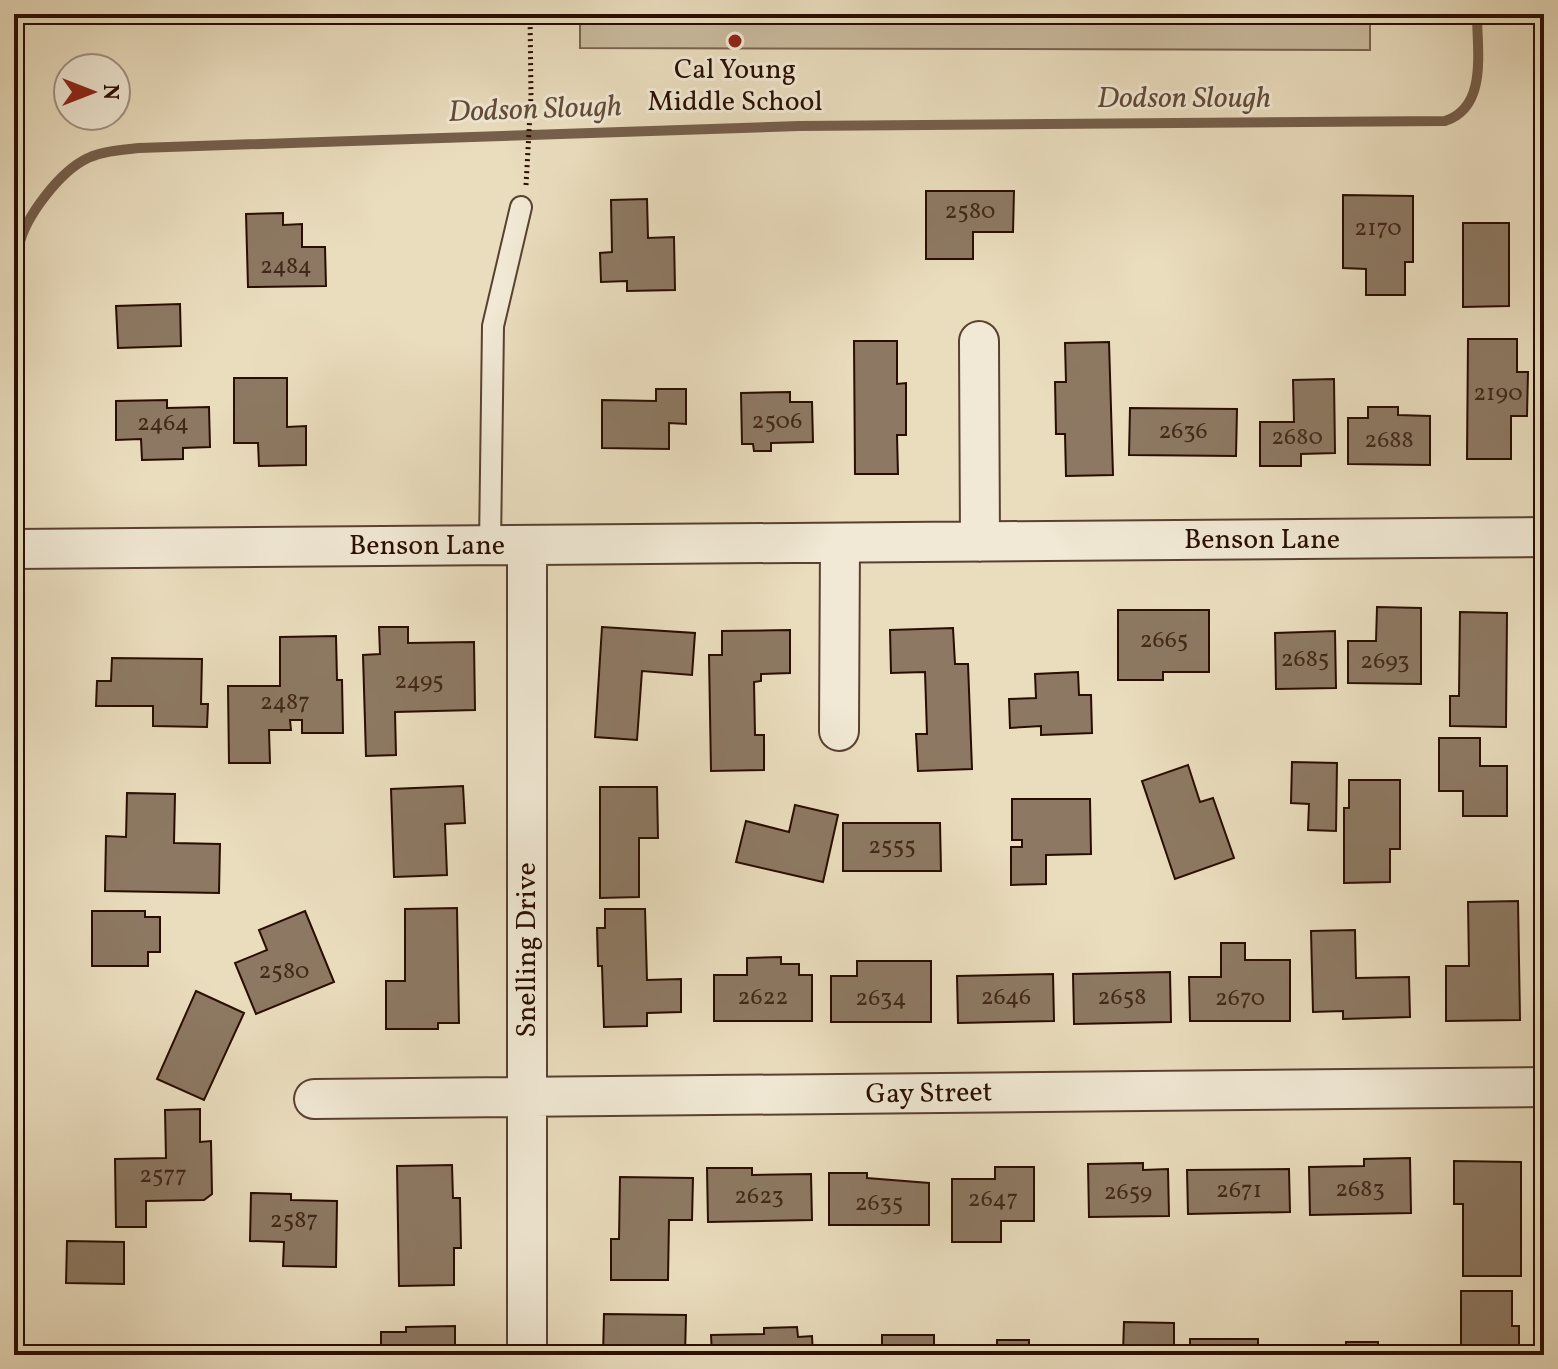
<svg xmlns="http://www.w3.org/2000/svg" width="1558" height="1369" font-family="Vollkorn,serif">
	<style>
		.green { fill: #c9ba9e; stroke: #79644f; stroke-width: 2 }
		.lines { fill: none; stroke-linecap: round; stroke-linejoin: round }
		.stream { stroke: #755f4b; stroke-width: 10 }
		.building { fill: #8d7963; stroke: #290d00; stroke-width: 2 }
		.lane-casing { stroke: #594130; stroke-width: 24 }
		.street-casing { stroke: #594130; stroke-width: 42 }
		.path { stroke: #290d00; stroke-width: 5; stroke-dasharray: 2 4; stroke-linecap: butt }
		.lane { stroke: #f1e9d5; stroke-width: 20 }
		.street { stroke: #f1e9d5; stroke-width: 38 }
		.poi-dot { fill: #8f2418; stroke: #f1e9d5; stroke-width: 3 }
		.labels { text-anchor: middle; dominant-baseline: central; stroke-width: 6; stroke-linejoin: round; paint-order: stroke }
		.number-label { font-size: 24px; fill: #422819 }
		.poi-label { font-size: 28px; fill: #290d00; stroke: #f1e9d5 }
		.street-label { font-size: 28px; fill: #290d00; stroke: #f1e9d5 }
		.water-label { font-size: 30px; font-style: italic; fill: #624b38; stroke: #f1e9d5 }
	</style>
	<rect width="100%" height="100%" fill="#eaddbe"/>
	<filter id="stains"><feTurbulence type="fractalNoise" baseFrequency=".0025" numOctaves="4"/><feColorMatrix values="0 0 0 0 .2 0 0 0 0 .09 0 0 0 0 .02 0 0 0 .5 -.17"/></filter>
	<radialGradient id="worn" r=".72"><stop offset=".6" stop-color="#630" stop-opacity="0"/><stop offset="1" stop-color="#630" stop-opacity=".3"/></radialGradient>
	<!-- green -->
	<path class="green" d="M580,14H1370V50L580,48Z"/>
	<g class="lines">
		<!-- stream -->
		<path class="stream" d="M14,522L19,246C25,217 60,171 88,158C104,151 121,150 139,148L799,126L1445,121C1488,107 1477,51 1477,14"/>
	</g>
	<!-- building -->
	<path class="building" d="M926,191H1014L1013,232H973V259H926Z
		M1343,195L1413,196V262H1405V295H1366V269L1343,268Z
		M647,199L648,238L674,237L675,290L627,291V281L601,282L600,253L612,252L611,200Z
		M283,213V225L302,224V247H325L326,286L248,287L246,214Z
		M1463,223H1509V306L1463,307Z
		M180,304L181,346L118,348L116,306Z
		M1468,339H1517V372H1528L1527,416H1511V459H1467Z
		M854,341H897V384L906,383V435H897L898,474H855Z
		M1109,342L1113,475L1066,476L1065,434H1056L1055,382H1066L1065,343Z
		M234,378H287V427L306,426V465L259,466L258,443H234Z
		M1334,379L1335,453L1301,454V466H1260V422H1294L1293,380Z
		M656,389H686V424L669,423V449L602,448V400L656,401Z
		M790,392V402H812L813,442L771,443V451H754L753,444H742L741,393Z
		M167,400V408L209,407L210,447L183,448V459L142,460L141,439L116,440V401Z
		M1368,407H1398V415L1430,416V465L1348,464V418H1368Z
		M1130,408L1237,409L1236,456L1129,455Z
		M1377,607L1421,608V684L1348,683V641H1376Z
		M1118,610H1209V672H1163V680H1118Z
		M1460,612L1507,613L1506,727L1450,726V696H1459Z
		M379,627H408V643L474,642L475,710L395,712L396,755L366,756L363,655L380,654Z
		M602,627L695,633L692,675L642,671L637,740L595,737Z
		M953,628L955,664H968L972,769L918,771L916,734H927L925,672L891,673L890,630Z
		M790,630V673L761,674V681L754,682L755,735H764V770L711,771L709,655H722V631Z
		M1335,631L1336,688L1276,689L1275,633Z
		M336,636L337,680H342L343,733H302V720H290L291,730H269L270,763H229L228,686H280V637Z
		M112,658L202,659L201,704H208L207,727L153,726V706H96L97,681H111Z
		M1078,672L1079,695H1091L1092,733L1041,735V726L1010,728L1009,699L1036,698L1035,674Z
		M1439,738H1480V766H1507V816H1463V791H1439Z
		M1292,762L1337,763L1336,831L1308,830L1309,804L1291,803Z
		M1188,765L1200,802L1213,798L1234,858L1175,879L1142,781Z
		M1349,780H1400V849H1390V882L1344,883V808H1349Z
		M463,786L465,823L445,824L447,875L394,877L391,789Z
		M600,787H657L658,838H639V897L600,898Z
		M127,793L175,794L174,843L220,844L219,893L105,891L106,836L126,837Z
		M1012,799H1090L1091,854L1046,855V884L1011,885V847H1022V840H1012Z
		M795,805L838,815L823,882L736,862L746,821L789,832Z
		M843,823H940L941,871H843Z
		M1518,901L1520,1020L1446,1021V966H1469L1468,902Z
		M457,908L459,1023H438V1029H386V981H405V909Z
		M605,909H645L647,980L681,979V1012L647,1013V1026L604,1027L602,966H598L597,928H605Z
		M92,911H145V917H160V952H148V966H92Z
		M305,911L334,982L256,1014L235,963L267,950L259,930Z
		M1355,930L1356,978L1409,977L1410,1017L1343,1019V1011L1313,1012L1311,931Z
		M1221,943H1245V960H1290V1021H1190L1189,977H1221Z
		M781,957V964H799V975H812V1021H714V975H747V958Z
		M857,961H931V1022H831V976H857Z
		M1170,972L1171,1022L1074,1024L1073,974Z
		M1053,974L1054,1021L958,1023L957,976Z
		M196,991L244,1013L204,1100L157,1079Z
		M200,1109V1142L211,1141L212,1194L204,1200L146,1201V1227H116L115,1159L166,1158L165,1110Z
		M1410,1158L1411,1213L1310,1215L1309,1167L1364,1166V1159Z
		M1454,1161L1521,1162V1276H1463V1204H1454Z
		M1143,1163V1170L1168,1169L1169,1216L1089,1217L1088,1164Z
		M452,1165L453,1198H460L461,1248H454V1285L399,1286L397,1166Z
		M995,1167H1034V1221H1001V1242H952V1179H995Z
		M707,1168H752V1175L811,1174L812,1220L708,1222Z
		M1289,1169L1290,1212L1188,1214L1187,1170Z
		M829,1173H867V1178L929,1183V1225H829Z
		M620,1177L693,1178L692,1220H669L668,1280H611V1239H619Z
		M251,1193L291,1194V1200L337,1201L336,1267L283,1266L284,1242L250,1241Z
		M67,1241L124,1242V1284L66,1283Z
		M1461,1291H1512V1326H1519V1355H1461Z
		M604,1314L686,1315L685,1355H603Z
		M1124,1322L1174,1323V1355H1085V1352H1123Z
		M455,1326V1355H381V1332H406V1327Z
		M797,1327L798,1337L812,1336L813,1355H712L711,1335L764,1334V1328Z
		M882,1335H934V1355H882Z
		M1190,1339H1258V1355H1190Z
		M997,1340H1029V1349H1054V1355H957L997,1352Z
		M1346,1342H1378V1355H1346Z"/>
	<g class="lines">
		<!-- lane casing -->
		<g class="lane-casing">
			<path id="lane" d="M490,545L493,326L521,207"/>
		</g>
		<!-- street casing -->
		<g class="street-casing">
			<path id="street" d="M979,341L980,542
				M527,546V1355
				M14,549L1544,537
				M839,731L840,543
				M314,1099L1544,1087"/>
		</g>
		<!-- path -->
		<path class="path" d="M526,185L531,96L530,14"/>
		<!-- lane -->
		<use href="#lane" class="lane"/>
		<!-- street -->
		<use href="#street" class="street"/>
	</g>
	<!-- markers -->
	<circle class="poi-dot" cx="735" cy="41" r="8"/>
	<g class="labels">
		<!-- number labels -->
		<g class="number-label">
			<text x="970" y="212">2580</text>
			<text x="1378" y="229">2170</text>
			<text x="286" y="267">2484</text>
			<text x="1498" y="394">2190</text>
			<text x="777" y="422">2506</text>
			<text x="163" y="424">2464</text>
			<text x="1183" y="432">2636</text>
			<text x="1297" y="438">2680</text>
			<text x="1389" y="441">2688</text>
			<text x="1164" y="641">2665</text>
			<text x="1305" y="660">2685</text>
			<text x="1385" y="662">2693</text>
			<text x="419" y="682">2495</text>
			<text x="285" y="703">2487</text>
			<text x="892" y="847">2555</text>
			<text x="284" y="972">2580</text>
			<text x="763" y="998">2622</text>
			<text x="1006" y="998">2646</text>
			<text x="1122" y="998">2658</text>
			<text x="881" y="999">2634</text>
			<text x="1240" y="999">2670</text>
			<text x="163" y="1176">2577</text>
			<text x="1360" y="1190">2683</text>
			<text x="1239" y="1191">2671</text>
			<text x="1128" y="1193">2659</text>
			<text x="759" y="1197">2623</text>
			<text x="993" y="1200">2647</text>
			<text x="879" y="1204">2635</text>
			<text x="294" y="1221">2587</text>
		</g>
		<!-- poi labels -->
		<g class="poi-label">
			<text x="735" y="70">Cal Young<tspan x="735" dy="32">Middle School</tspan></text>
		</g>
		<!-- street labels -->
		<g class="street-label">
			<text x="1262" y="540">Benson Lane</text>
			<text x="427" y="546">Benson Lane</text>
			<text transform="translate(527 950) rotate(-90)">Snelling Drive</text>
			<text transform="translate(929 1094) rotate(-1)">Gay Street</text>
		</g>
		<!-- water labels -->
		<g class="water-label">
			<text x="1184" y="99">Dodson Slough</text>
			<text transform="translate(535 110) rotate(-2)">Dodson Slough</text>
		</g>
	</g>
	<!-- margin -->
	<rect width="1558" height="1369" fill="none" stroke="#eaddbe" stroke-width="48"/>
	<rect x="16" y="16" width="1526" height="1337" fill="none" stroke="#290d00" stroke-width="4"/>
	<rect x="24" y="24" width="1510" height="1321" fill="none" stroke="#290d00" stroke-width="2"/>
	<!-- north arrow -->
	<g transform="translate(92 92) rotate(90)"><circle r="38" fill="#f1e9d5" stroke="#a19180" stroke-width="2"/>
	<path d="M0-6L14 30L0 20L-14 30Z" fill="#8f2418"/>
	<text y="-12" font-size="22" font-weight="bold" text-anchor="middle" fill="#290d00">N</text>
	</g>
	<rect width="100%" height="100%" filter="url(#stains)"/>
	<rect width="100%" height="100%" fill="url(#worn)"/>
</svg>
